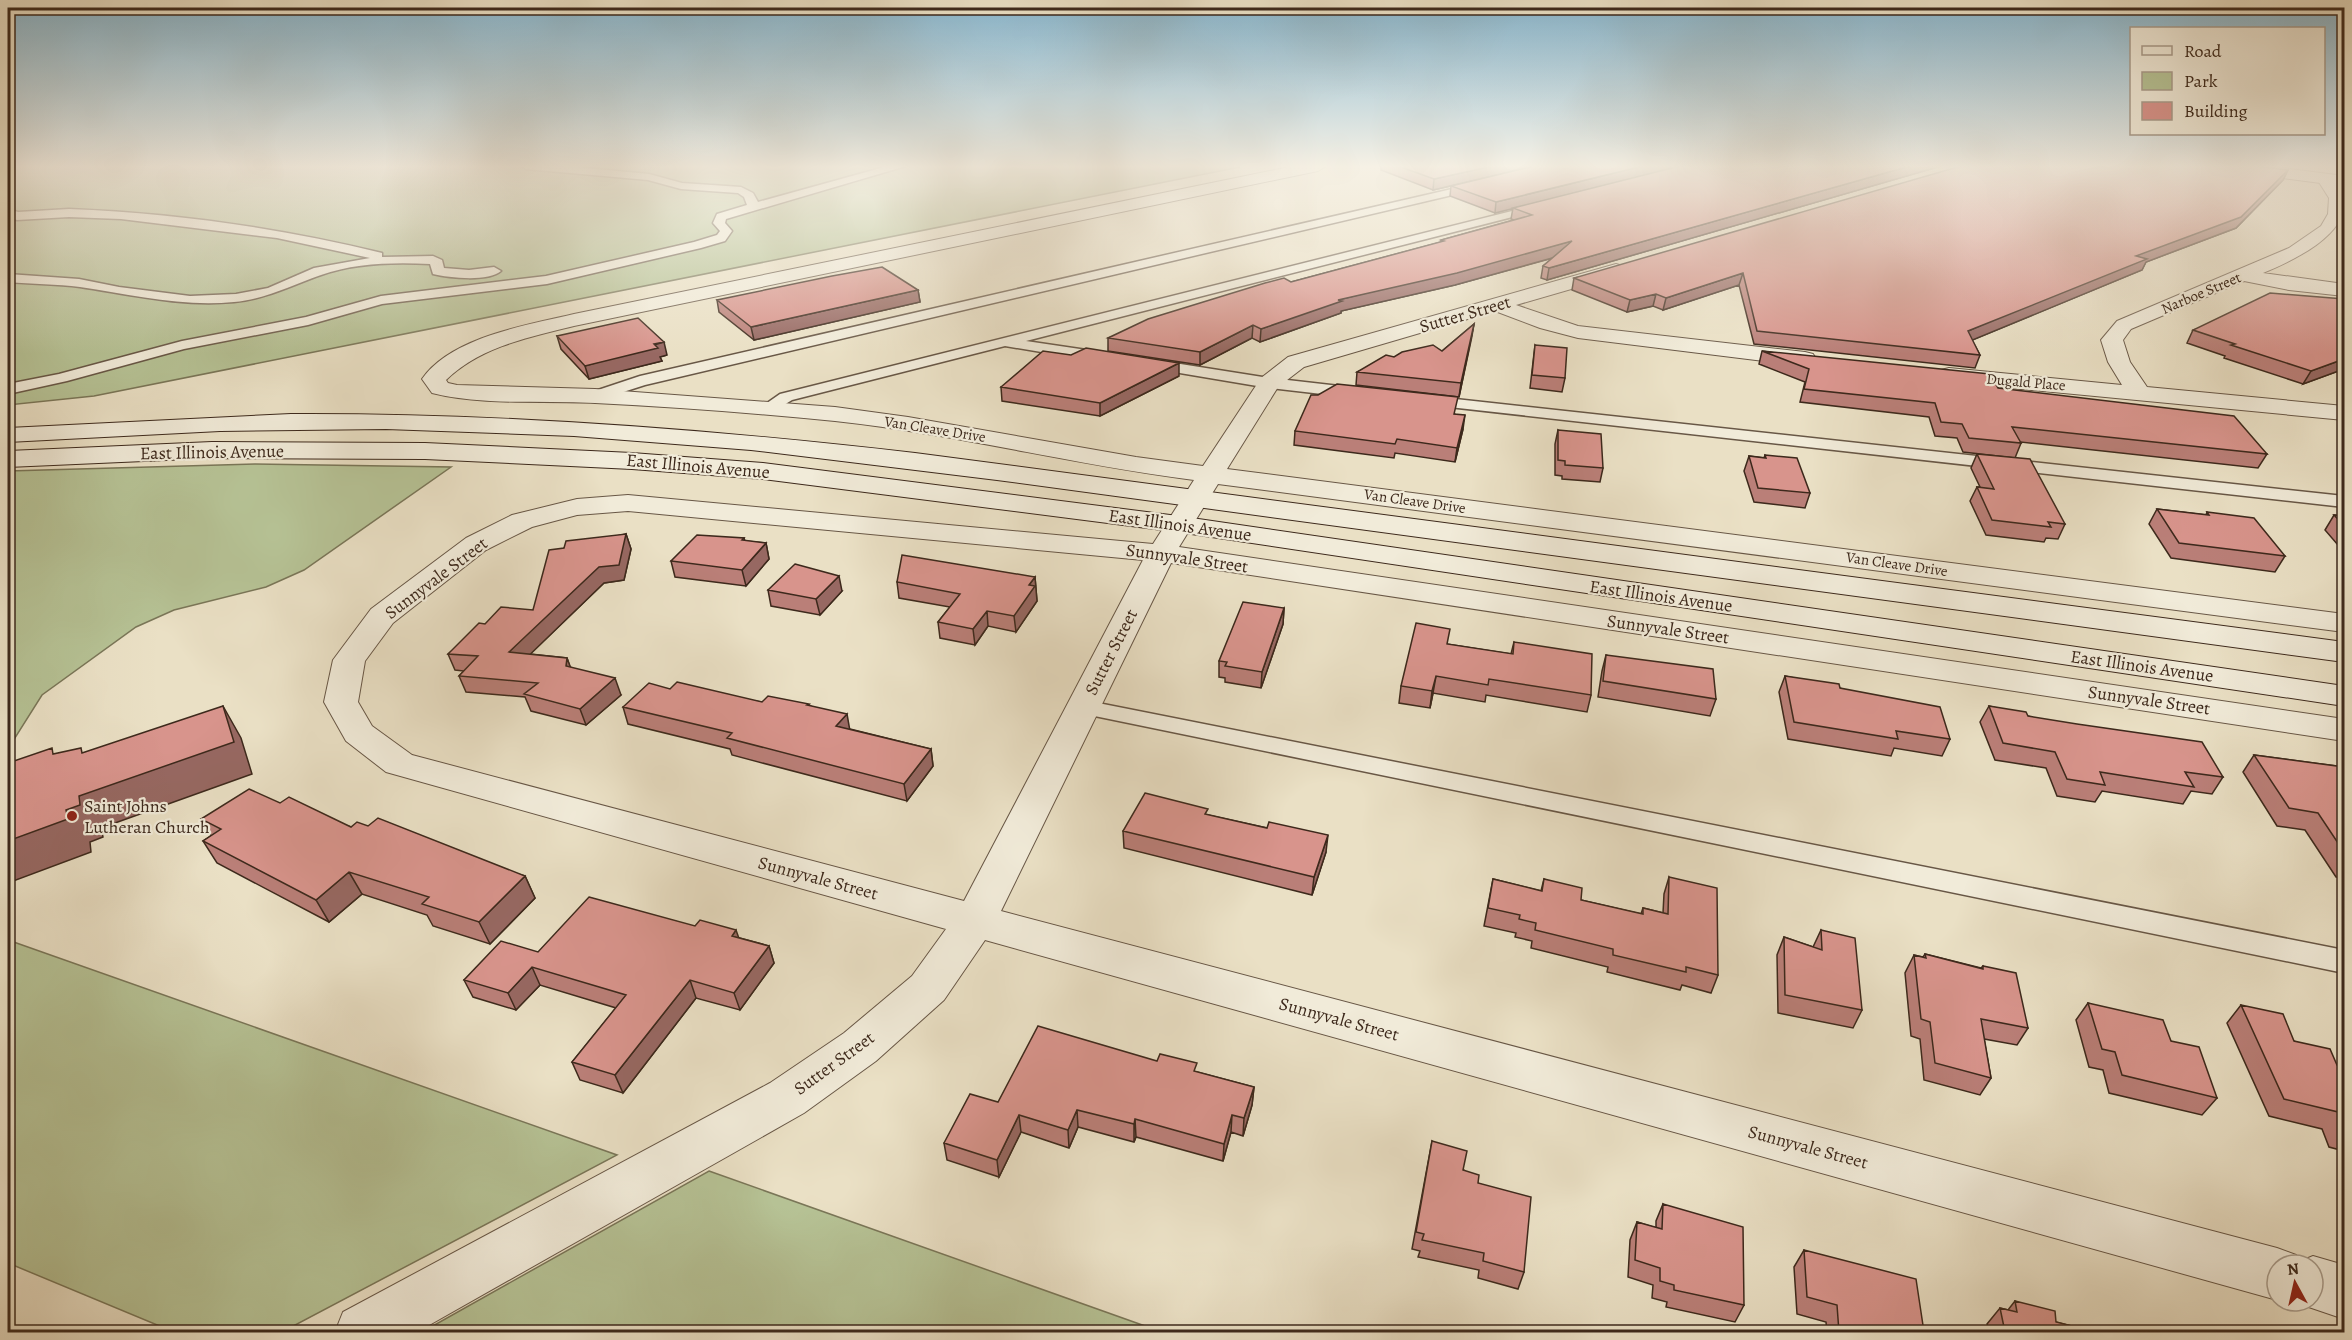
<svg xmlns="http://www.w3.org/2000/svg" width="2352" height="1340" font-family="Alegreya,serif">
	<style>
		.green { fill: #b6c295; stroke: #7a7658; stroke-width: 1.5 }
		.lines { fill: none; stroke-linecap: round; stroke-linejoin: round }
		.service-casing { stroke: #685746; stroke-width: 3 }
		.minor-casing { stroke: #685746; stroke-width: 2 }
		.tertiary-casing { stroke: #685746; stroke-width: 2 }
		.secondary-casing { stroke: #3d291c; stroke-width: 2 }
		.service { fill: #f1ebd9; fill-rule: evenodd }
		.minor { fill: #f1ebd9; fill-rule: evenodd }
		.tertiary { fill: #f1ebd9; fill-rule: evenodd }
		.secondary { fill: #f1ebd9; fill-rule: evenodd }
		.wall { fill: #ba7f78; stroke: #3d291c; stroke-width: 1.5 }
		.shaded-wall { fill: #976862; stroke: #3d291c; stroke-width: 1.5 }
		.building { fill: #d8948c; stroke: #3d291c; stroke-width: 1.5 }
		.poi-dot { fill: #8f2418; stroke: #f1ebd9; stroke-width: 2 }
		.labels { text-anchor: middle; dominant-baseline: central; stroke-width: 4.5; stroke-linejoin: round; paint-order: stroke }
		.far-street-label { font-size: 15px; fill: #3d291c; stroke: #f1ebd9 }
		.street-label { font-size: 18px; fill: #3d291c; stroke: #f1ebd9 }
		.poi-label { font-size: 18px; fill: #3d291c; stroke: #f1ebd9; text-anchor: start }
	</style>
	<rect width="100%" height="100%" fill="#eae0c5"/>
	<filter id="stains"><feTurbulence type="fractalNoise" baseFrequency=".00333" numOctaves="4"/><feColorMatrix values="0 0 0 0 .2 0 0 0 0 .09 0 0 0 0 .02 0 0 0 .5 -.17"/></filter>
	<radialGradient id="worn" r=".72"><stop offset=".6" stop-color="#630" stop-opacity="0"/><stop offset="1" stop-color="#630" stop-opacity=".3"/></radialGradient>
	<!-- green -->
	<path class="green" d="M8,166H1245L94,396L8,405Z
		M255,464L451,467L304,570L266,587L174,610L136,627L42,695L8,749V471Z
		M8,940L617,1155L282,1332H174L8,1263Z
		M709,1171L1162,1332H422Z"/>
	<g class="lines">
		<!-- service casing -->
		<g class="service-casing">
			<path id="service" d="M521,166H564L649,174L682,183L741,187L753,193L758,202L888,166H906L726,219L725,223L732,231L725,241L701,248L547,284L382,304L308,325L184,349L67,381L8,394V384L59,374L182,341L306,317L381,296L546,276L694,242L717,235L720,231L713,223L717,214L747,205L744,197L738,193L681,189L648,180L526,169Z
				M1478,183L1482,184V188L645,385L595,401L587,396L589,393L640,376Z
				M1540,204L1544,205V209L1026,341L1107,353L1115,358L1112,361L1107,363L1005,346L792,400L774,411H762L760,408L780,394Z
				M69,209C174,213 280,228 382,253V257L433,256L442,260L444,268L469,270L494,267L501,271C489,282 449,278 433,274L430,264C395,262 354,263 321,275C292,285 266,299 234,302C182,307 132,295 80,287C57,284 32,284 8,282V274L79,279L119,287L190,296L236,294L268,288L314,268L370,258L277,238L121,219L69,217L17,220L8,217V209L18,212Z
				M1149,359L1269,378L1357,388L1365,393L1357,398L1269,388L1144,367L1141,364Z
				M1428,396L2344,496V507L1422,404L1420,401Z
				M1083,700L2344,950V973L1075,712L1071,707L1075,702Z"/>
		</g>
		<!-- minor casing -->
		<g class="minor-casing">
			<path id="minor" d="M1294,166H1326L1318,171L574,326C529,337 480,347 446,380L448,383L457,385L595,389L835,407L908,417L1136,457L1203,466L1261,378L1288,357L1616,264L1623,266L1626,270L1623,274L1516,305L1578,326L1805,352L1813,354L1816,359L1813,364L1805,366L1578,338L1540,328L1495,311L1304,367L1278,387L1227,469L2344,614V632L1218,484L1179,547L2344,719V741L1171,563L1001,911L2277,1248L2296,1255L2299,1262L2313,1256L2344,1265V1319L2294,1302L2313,1301V1265H2277V1300L985,940L944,1000L876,1061L804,1113L417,1332H335L343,1312L770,1083L844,1033L912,976L946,929L386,772L346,741L324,702L333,660L371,609L466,538L512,515L577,499L628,495L1153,544L1194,480C1074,465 956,434 835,421C756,413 675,407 595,403C541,400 484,406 432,393L422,379C451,337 527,325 574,314ZM628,511L1143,560L964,901L412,755L372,726L358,702L365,661L393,623L486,550L532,527L577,515Z
				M2325,174L2331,176C2335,182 2341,189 2344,195C2352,235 2289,262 2263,273L2344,284V296L2289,290L2244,281L2131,329L2123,340L2130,362L2147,387L2344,406V420L1949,382L1941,380L1938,375L1941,370L1949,368L2122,385L2108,362L2101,340L2117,321L2289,248L2321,226L2328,214L2329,198L2317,179Z"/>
		</g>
		<!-- tertiary casing -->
		<g class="tertiary-casing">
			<path id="tertiary" d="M2221,166H2267L2344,176V186L2229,171Z"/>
		</g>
		<!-- secondary casing -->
		<g class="secondary-casing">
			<path id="secondary" d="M291,414C500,413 708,429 915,453L2344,642V662L997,480L751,450L574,436L386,429L220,431L8,442V428Z
				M212,442L425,443L632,453L763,463L1178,516L2344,686V706L1178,532L763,479L632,469L425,459L212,458L8,467V451Z"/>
		</g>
		<!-- service -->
		<use href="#service" class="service"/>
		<!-- minor -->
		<use href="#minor" class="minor"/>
		<!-- tertiary -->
		<use href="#tertiary" class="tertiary"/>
		<!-- secondary -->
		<use href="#secondary" class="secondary"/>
	</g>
	<!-- wall -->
	<path class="wall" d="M1381,166H1941L1547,280L1541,278L1543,266L1553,258L1455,285L1341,311V313L1260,342L1252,338L1200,365L1108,351V338L1291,282L1441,242V240L1514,220L1511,219L1513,208L1495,213L1450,196L1451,186L1433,190L1381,170Z
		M2288,170L2283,180L2236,228L2146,262L2142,270L1972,340L1980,355L1975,368L1754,344L1739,285L1663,310L1653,306L1627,312L1572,290L1574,278Z
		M918,290L920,302L754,340L719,312L717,300Z
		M2344,299V369L2303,384L2224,358L2225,356L2187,343L2193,330Z
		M1474,324L1459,397L1356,385L1357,372L1394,357L1442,351Z
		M557,336L667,355L660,357L662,361L589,379L561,349Z
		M1535,345L1565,378L1562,392L1530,388Z
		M1762,351L1998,388L2267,454L2258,468L2021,442V443L2015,458L1963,452L1957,438L1935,436L1929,417L1800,402L1805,382L1759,364Z
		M1179,376L1100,416L1002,401L1001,387Z
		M1455,414L1463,429L1455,462L1395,453L1394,458L1294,445L1295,431Z
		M1558,430L1603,468L1600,482L1562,479V476L1555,475V444Z
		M1977,454L2065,524L2058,539L2046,538L2044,542L1986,535L1970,501L1977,487H1980L1971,468Z
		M1765,455L1810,493L1805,508L1754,502L1744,471L1749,456L1764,458Z
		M2157,509L2206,515L2207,512L2285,556L2275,572L2171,558L2149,524Z
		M2334,515L2344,516V552L2325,530Z
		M626,534L631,549L624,580L604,583L530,654L567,658L570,667L621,695L586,725L531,711L525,697L466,692L459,676L464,671L455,670L448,654L485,624L533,610L564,548Z
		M744,538L745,541L766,543L769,559L746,586L675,577L671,561Z
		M1035,577L1037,601L1016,632L988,626L975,645L940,638L938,622L950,607L899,598L897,582Z
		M768,590L842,591L820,615L771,606Z
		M1284,608L1283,624L1261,688L1225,682V678L1219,677V661Z
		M1514,642L1591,695L1587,712L1486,695L1485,702L1433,693L1430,708L1399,703L1401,686L1447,644L1511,654Z
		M1606,655L1716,699L1710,716L1598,697L1602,671Z
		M1785,676L1840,688L1950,739L1942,756L1894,748L1891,756L1788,739L1779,692Z
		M670,689L762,702L809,705L850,729L931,749L933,766L907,801L732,755L730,749L628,724L623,707Z
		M1989,706L2028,716L2223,777L2212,794L2191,791L2183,804L2102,791L2095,802L2057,796L2046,768L1995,760L1980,722Z
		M2254,755L2344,767V878L2336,877L2305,830L2277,826L2243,772Z
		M280,803L351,827L525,876L535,898L490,944L433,926L427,915L362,894L329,922L217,863L203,841L211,836L201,819Z
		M1208,815L1267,828L1326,852L1312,895L1124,848L1123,831Z
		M1669,877L1718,975L1711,993L1682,985L1680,990L1607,972L1608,967L1531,948L1532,941L1515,937L1516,933L1484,926L1493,879L1541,891L1544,879L1581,900L1641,914L1643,908L1663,913L1664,894Z
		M695,926L769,946L774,963L740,1010L696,998L623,1093L580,1080L572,1062L616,1008L540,985L516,1010L473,997L464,980L538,952Z
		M1821,930L1862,1010L1853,1028L1778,1013L1777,955L1784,937L1813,947Z
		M1925,954L1981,968L1983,966L2028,1028L2017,1045L1984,1039L1991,1078L1980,1095L1924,1080L1920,1039L1911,1036L1905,973L1914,955L1923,957Z
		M2088,1003L2171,1041L2217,1098L2202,1115L2109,1093L2103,1070L2089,1067L2076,1020Z
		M2241,1005L2294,1041L2337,1065L2344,1066V1151L2329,1147L2322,1129L2269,1116L2227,1023Z
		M1197,1072L1254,1087L1252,1105L1243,1136L1231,1132L1223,1161L1136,1137L1134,1142L1078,1127L1069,1148L1021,1132L999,1177L947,1160L944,1143L998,1102Z
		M1432,1141L1478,1183L1524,1272L1518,1289L1478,1278L1479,1270L1418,1257L1420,1251L1412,1249Z
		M1663,1204L1744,1305L1735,1322L1666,1307L1667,1302L1652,1298L1653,1285L1628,1277L1630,1240L1637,1222L1656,1228V1221Z
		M1804,1250L1924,1332H1827L1826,1322L1797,1314L1794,1267Z
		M2015,1301L2056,1322L2095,1332H1989L1987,1324L2000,1308L2008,1310Z"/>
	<!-- shaded-wall -->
	<path class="shaded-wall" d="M1493,166H1535L1433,190L1434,179Z
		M1643,166H1681L1495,213L1496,202Z
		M1910,166H1941L1547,280L1549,268Z
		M2288,170L2283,180L2236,228L2146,262L2142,270L1963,344L1968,331L2136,256Z
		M1572,241L1570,253L1455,285L1341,311V313L1260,342L1261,329L1338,300Z
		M1743,273L1739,285L1663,310L1666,298Z
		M918,290L920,302L754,340L751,327Z
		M1656,294L1653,306L1627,312L1630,300Z
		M1474,324L1472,336L1459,397L1461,383Z
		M1253,325L1252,338L1200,365V352Z
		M664,342L667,355L660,357L662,361L589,379L585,366Z
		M2344,359V369L2303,384L2311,371Z
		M1179,363V376L1100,416V403Z
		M1465,415L1463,429L1455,462L1457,448Z
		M626,534L631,549L624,580L604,583L516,668L509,652Z
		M766,543L769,559L746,586L742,570Z
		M839,576L842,591L820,615L816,599Z
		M1035,577L1037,601L1016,632L1014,616L1029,585Z
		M1284,608L1283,624L1261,688L1262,672Z
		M987,611L988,626L975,645L973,629Z
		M567,658L573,674L566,666Z
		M1436,676L1433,693L1430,708L1432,691Z
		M615,678L621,695L586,725L580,709Z
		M223,706L241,738L252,774L101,828L103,837L90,842L91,852L8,883V841L66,810L79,796Z
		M847,714L850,731L836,726Z
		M931,749L933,766L907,801L904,784Z
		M1328,835L1326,852L1312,895L1314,877Z
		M349,872L362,894L329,922L316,900Z
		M525,876L535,898L490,944L479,922Z
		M736,930L742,947L732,936Z
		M769,946L774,963L740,1010L734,993Z
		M532,967L540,985L516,1010L508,993Z
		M690,980L696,998L623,1093L615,1075Z
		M1254,1087L1252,1105L1243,1136L1244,1118Z
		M1077,1110L1078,1127L1069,1148L1068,1130Z
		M1019,1115L1021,1132L999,1177L997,1160Z
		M1232,1115L1231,1132L1223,1161L1224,1144Z
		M1135,1119L1136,1137L1134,1142V1124Z"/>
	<!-- building -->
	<path class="building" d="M1398,166H1493L1434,179Z
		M1534,166H1643L1496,202L1451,186Z
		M1680,166H1910L1549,268L1543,266L1572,241L1457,273L1338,300L1342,301L1261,329L1253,325L1200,352L1108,338L1148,319L1265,283L1284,278L1291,282L1444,241L1441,240L1532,215L1513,208Z
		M1961,166H2257L2288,170L2241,217L2136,256L2147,259L1968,331L1980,355L1757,331L1743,273L1666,298L1656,294L1630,300L1574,278Z
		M882,267L918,290L751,327L717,300L832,276Z
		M2270,293L2344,299V359L2311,371L2231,345L2235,344L2193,330Z
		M638,318L664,342L654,344L658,348L585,366L557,336Z
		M1474,324L1461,383L1357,372L1386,355L1394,357L1402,352L1433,345L1442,351Z
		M1535,345L1567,348L1565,378L1532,375Z
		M1086,348L1179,363L1100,403L1001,387L1043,351L1071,355Z
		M1762,351L1990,374L1998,388L2234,416L2267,454L2012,427L2021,443L1969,438L1962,424L1941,422L1935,403L1804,389L1809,369Z
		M1337,384L1458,397L1454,414L1465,415L1457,448L1397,439L1395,444L1295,431L1311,395H1318Z
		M1558,430L1601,434L1603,468L1565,465V461L1558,460Z
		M1977,454L2030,459L2065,524L2048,522L2051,527L1992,520L1977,487L1994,489Z
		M1765,455L1797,458L1810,493L1758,488L1749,456L1766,458Z
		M2157,509L2209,515L2207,512L2254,518L2285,556L2179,543Z
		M2334,515L2344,516V526Z
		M626,534L619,565L599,567L509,652L567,658L566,666L615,678L580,709L524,694L538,683L459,676L478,656L448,654L479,623L485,624L501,607L533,610L549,550L564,548L566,541Z
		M697,535L744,538L742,540L766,543L742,570L671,561Z
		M902,555L1035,577L1029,585L1035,586L1014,616L987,611L973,629L938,622L960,594L897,582Z
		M795,564L839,576L816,599L768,590Z
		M1243,602L1284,608L1262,672L1225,666L1227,662L1219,661Z
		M1416,623L1450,629L1447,644L1513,654L1514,642L1592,654L1591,695L1489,679L1488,685L1436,676L1432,691L1401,686Z
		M1606,655L1713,669L1716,699L1603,681Z
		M1785,676L1839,684L1840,688L1940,707L1950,739L1896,731L1898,739L1794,722Z
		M677,682L762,702L768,696L809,704L807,705L847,714L836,726L931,749L904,784L727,738L732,733L623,707L649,683L670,689Z
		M223,706L234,742L79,796L80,805L66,810L68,819L8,841V763L52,748L53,754L81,748L82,753Z
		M1989,706L2026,712L2028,716L2077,724L2202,742L2223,777L2185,772L2194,787L2100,772L2105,785L2067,779L2055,752L2003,743Z
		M2254,755L2344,767V852L2318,813L2289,808Z
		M249,789L280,803L289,797L351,827L357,822L368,826L378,818L525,876L479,922L422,904L429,897L349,872L316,900L203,841L221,829L201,819Z
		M1145,793L1208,809L1205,814L1267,828L1269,822L1328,835L1314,877L1123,831Z
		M1669,877L1717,888L1718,975L1686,967V972L1613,955V949L1535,930L1536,923L1519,919L1520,915L1488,908L1493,879L1542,891L1544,879L1582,888L1581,900L1643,914V908L1668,914Z
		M589,897L695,926L700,920L736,930L732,936L769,946L734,993L690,980L615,1075L572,1062L626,995L532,967L508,993L464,980L501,941L538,952Z
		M1821,930L1855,938L1862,1010L1785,995L1784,937L1822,950Z
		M1925,954L1983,969V966L2016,973L2028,1028L1981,1019L1991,1078L1935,1063L1930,1022L1921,1019L1914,955L1926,958Z
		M2088,1003L2163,1020L2171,1041L2199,1047L2217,1098L2122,1075L2115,1052L2102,1049Z
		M2241,1005L2283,1014L2294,1041L2330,1049L2337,1065L2344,1066V1126L2338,1112L2284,1099Z
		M1038,1026L1157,1061L1160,1054L1197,1063L1194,1071L1254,1087L1244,1118L1232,1115L1224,1144L1135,1119L1134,1124L1077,1110L1068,1130L1019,1115L997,1160L944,1143L970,1094L998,1102Z
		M1432,1141L1467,1151L1463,1170L1479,1175L1478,1183L1531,1197L1524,1272L1483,1261L1484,1253L1422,1240L1424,1234L1416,1232Z
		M1663,1204L1743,1227L1744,1305L1674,1290V1285L1660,1281V1268L1635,1260L1637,1222L1662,1229Z
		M1804,1250L1916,1279L1924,1332H1839L1837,1305L1807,1297Z
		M2015,1301L2055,1311L2056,1322L2095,1332H2005L2000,1308L2017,1312Z"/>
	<!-- sky -->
	<linearGradient id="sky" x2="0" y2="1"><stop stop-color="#88b8d1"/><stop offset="0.47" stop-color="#f6f1e5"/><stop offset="1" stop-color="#f6f1e5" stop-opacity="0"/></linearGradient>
	<rect width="2352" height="354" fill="url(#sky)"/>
	<!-- markers -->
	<circle class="poi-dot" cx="72" cy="816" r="6"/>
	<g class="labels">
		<!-- far-street labels -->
		<g class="far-street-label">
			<text transform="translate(2201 293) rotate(-23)">Narboe Street</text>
			<text transform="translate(2026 382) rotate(5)">Dugald Place</text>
			<text transform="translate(935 429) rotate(9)">Van Cleave Drive</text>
			<text transform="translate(1415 501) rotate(8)">Van Cleave Drive</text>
			<text transform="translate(1897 564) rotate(8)">Van Cleave Drive</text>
		</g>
		<!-- street labels -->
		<g class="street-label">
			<text transform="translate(1465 314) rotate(-16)">Sutter Street</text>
			<text transform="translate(212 452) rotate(-1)">East Illinois Avenue</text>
			<text transform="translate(698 466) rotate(5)">East Illinois Avenue</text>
			<text transform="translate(1180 525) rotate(8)">East Illinois Avenue</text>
			<text transform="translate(1187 558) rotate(8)">Sunnyvale Street</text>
			<text transform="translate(436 578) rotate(-37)">Sunnyvale Street</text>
			<text transform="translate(1661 596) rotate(8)">East Illinois Avenue</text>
			<text transform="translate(1668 629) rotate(8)">Sunnyvale Street</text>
			<text transform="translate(1111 652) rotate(-63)">Sutter Street</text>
			<text transform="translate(2142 666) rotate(8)">East Illinois Avenue</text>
			<text transform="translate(2149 700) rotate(8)">Sunnyvale Street</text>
			<text transform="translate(818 878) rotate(15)">Sunnyvale Street</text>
			<text transform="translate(1339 1019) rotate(15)">Sunnyvale Street</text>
			<text transform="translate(834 1063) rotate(-36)">Sutter Street</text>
			<text transform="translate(1808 1147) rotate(15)">Sunnyvale Street</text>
		</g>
		<!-- poi labels -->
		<g class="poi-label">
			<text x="84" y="806">Saint Johns<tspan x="84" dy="21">Lutheran Church</tspan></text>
		</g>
	</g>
	<!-- margin -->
	<rect width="2352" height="1340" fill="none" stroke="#eae0c5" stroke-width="30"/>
	<rect x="9" y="9" width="2334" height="1322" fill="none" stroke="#3d291c" stroke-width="3"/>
	<rect x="15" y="15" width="2322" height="1310" fill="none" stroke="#3d291c" stroke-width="1.5"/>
	<!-- legend -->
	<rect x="2130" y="27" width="195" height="108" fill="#f1ebd9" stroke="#a99d8d" stroke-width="1.5"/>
	<rect x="2142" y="46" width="30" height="9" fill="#f1ebd9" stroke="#a99d8d" stroke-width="1.5"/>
	<text x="2184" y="57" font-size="18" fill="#3d291c">Road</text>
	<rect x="2142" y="72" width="30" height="18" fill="#b6c295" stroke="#a99d8d" stroke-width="1.5"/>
	<text x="2184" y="87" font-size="18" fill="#3d291c">Park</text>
	<rect x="2142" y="102" width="30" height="18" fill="#d8948c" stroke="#a99d8d" stroke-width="1.5"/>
	<text x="2184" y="117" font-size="18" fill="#3d291c">Building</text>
	<!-- north arrow -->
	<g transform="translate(2295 1283) rotate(352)"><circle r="28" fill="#f1ebd9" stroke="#a99d8d" stroke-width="1.5"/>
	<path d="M0-4.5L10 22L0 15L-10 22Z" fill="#8f2418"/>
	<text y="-9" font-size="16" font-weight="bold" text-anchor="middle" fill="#3d291c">N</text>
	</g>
	<rect width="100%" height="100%" filter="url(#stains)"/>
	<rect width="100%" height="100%" fill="url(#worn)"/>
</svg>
